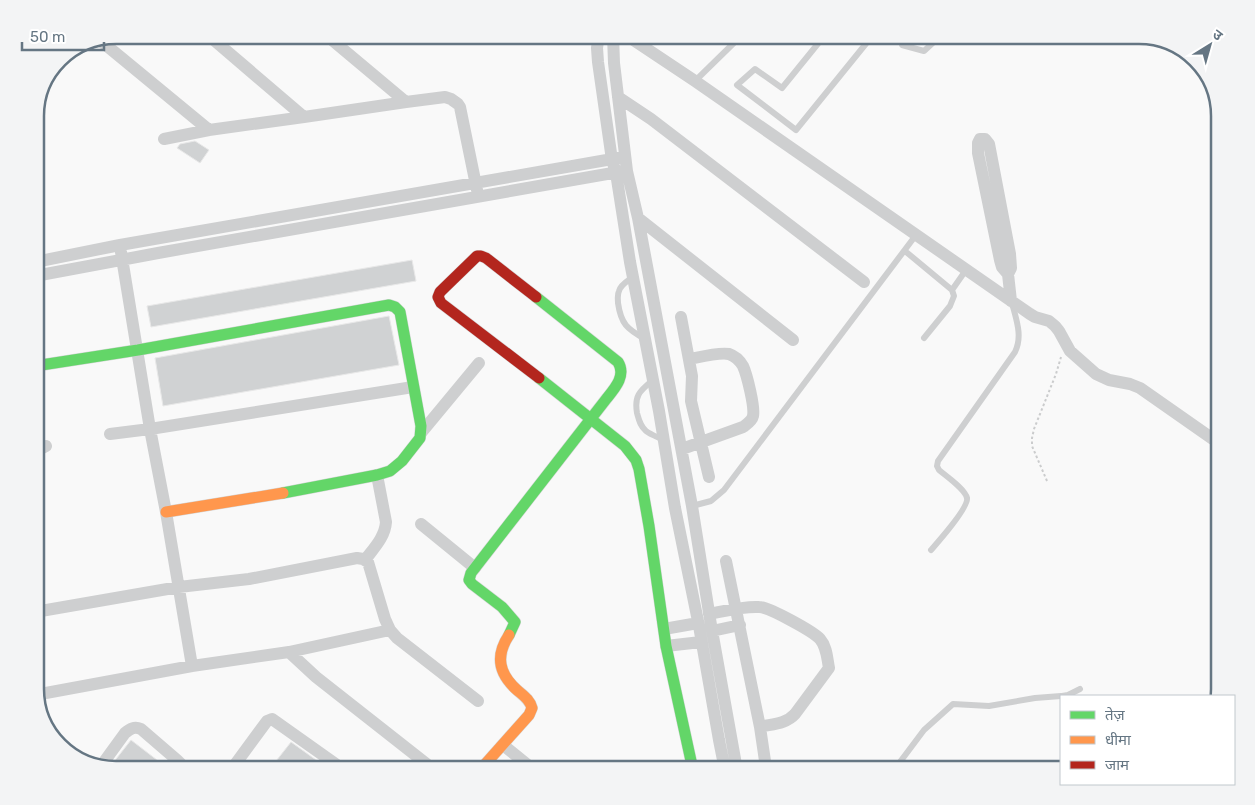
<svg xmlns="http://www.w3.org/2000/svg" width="1255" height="805" font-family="Rubik,'Noto Sans Devanagari',sans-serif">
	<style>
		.building { fill: #d0d2d3; stroke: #e8e8e8 }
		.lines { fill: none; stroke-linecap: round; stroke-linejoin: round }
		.fast-casing { stroke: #d5d6d7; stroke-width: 12 }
		.slow-casing { stroke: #d5d6d7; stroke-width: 12 }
		.jam-casing { stroke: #d5d6d7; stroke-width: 12 }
		.path { stroke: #cbcccd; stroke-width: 2; stroke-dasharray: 2.5 2.5; stroke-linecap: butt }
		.lane { stroke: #cecfd0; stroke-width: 6 }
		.street { stroke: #cecfd0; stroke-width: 12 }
		.fast { stroke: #63d668; stroke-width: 11 }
		.slow { stroke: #ff974d; stroke-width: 11 }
		.jam { stroke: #b3261e; stroke-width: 11 }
		.rim { fill: none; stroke: #657683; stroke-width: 2.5 }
	</style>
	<rect width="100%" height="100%" fill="#f9f9f9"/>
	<!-- building -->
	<path class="building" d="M195,141L209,150L200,163L177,148L180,144Z
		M412,260L416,281L151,327L147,306Z
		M389,316L399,365L163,406L155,358Z
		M131,740L170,770H116L109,768Z
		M291,742L330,770H269Z"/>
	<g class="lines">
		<!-- fast casing -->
		<g class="fast-casing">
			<path id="fast" d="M35,366L138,350L389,305L395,307L400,312L421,426L420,438L402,461L390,471L377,475L283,493
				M539,378L625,446L636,460L639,469L649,526L666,646L693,770
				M509,635L515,622L502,607L472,584L469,580L471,573L607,398C616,387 626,375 618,362L536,297"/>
		</g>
		<!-- slow casing -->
		<g class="slow-casing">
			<path id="slow" d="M166,512L283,493
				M480,770L529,715L532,708C530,700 524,696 517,690C499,674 495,656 509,635"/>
		</g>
		<!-- jam casing -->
		<g class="jam-casing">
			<path id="jam" d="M536,297L486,258L481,256H477L440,292L438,297L441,303L539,378"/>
		</g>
		<!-- path -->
		<path class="path" d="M1047,481L1032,446V438L1034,429L1056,374L1061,357"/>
		<!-- lane -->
		<path class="lane" d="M825,35L782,88L755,69L737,85L796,130L873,35
			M900,35L902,45L924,51L936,40L938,35
			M695,81L742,35
			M905,251L952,290L966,270
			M633,277C628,281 621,284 619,291C617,295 618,299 618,303C621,324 627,329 645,339
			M924,338L950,306L954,296L952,290
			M653,380C640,391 634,395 637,413C639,420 640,426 646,431C651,435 658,437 664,440
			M692,506L711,501L724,490L916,235
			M931,550C938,542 969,507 967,498C965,489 946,476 939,470L937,466L938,461L1015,352C1023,336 1016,319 1012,303
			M1062,696L1068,695L1080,689
			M894,770L924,730L953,704L989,706L1035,698L1061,696"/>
		<!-- street -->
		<path class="street" d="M208,35L304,117
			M326,35L406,102
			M599,35L597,48L598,62L612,160L616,173L630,262L659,411L675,508L699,626L719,740L725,770
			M613,35L614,63L627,171L638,218L692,506L711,625L737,770
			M626,35L695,81L1030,314L1035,317L1049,321L1055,326L1059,331L1070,351L1096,374L1109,380L1130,384L1140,388L1220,444
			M101,41L209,130
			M618,97L651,119L864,282
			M164,139L209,130L304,117L406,102L445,97L451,99L458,104L460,107L477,190
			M638,218L793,340
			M121,252L150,429L166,512L192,666
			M35,262L120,245L618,158
			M1008,274L1002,267L1000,260L978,153V143L980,139H985L989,144L1010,254L1011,268L1008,274L1011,301
			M35,276L158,253L624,171
			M681,317L692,376L691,401L709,477
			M421,433L479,363
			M110,434L150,429L413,387
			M682,449L743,427C747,424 752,421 753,416C755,407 747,375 743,366C740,361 735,356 729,354C719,352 700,357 690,359
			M35,452L46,446
			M421,524L475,568
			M365,560C374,548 385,537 386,522L377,475
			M726,561L760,727L765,761
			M35,612L179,587L249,579L357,558L363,559L368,562L385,619L390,630L397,638L478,701
			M709,614C726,611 742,606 759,607C769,607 814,632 820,639C827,647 827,658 829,668L795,714C786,724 772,724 760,727
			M664,629L698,623
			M712,631L740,625
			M666,646L701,642
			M289,652L316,677L433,769
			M35,695L192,666L289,652L390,630
			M503,745L534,770
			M101,766L125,733C130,729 134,726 141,729L177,760L187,770
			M231,770L267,721L272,719L344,770"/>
		<!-- fast -->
		<use href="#fast" class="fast"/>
		<!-- slow -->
		<use href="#slow" class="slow"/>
		<!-- jam -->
		<use href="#jam" class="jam"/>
	</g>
	<!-- crop -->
	<path d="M0 0H1255V805H0ZM116 44H1139A72 72 0 0 1 1211 116V689A72 72 0 0 1 1139 761H116A72 72 0 0 1 44 689V116A72 72 0 0 1 116 44Z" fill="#f3f4f5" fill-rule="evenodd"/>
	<path class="rim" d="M116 44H1139A72 72 0 0 1 1211 116V689A72 72 0 0 1 1139 761H116A72 72 0 0 1 44 689V116A72 72 0 0 1 116 44Z"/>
	<!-- legend -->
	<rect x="1060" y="695" width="175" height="90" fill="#ffffff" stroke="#c1c8cd"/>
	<rect x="1070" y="711" width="25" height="8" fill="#63d668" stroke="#c1c8cd"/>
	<text x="1105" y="720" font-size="15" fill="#657683">तेज़</text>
	<rect x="1070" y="736" width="25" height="8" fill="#ff974d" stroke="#c1c8cd"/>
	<text x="1105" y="745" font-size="15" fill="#657683">धीमा</text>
	<rect x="1070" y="761" width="25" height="8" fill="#b3261e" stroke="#c1c8cd"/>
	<text x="1105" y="770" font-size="15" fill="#657683">जाम</text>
	<!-- north arrow -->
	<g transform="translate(1210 45) rotate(37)" stroke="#ffffff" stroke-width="4" paint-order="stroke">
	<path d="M0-4L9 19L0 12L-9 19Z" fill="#657683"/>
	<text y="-8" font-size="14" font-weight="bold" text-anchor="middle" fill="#657683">उ</text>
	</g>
	<!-- scale -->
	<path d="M22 42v8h82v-8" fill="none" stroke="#657683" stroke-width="2.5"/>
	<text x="30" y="42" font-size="15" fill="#657683" stroke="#ffffff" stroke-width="4" paint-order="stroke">50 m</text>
</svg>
